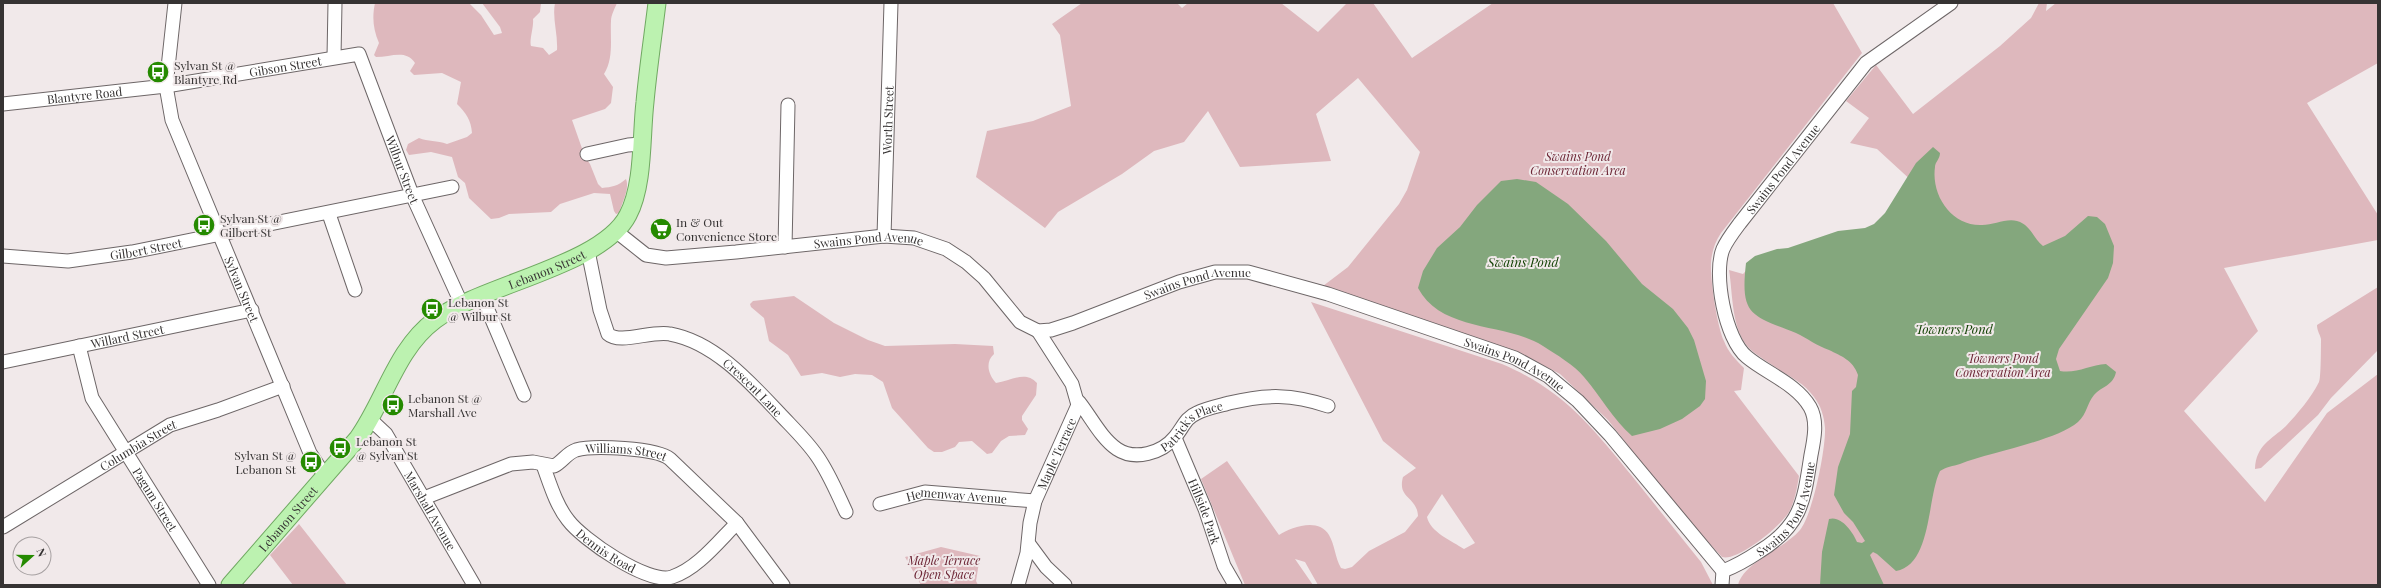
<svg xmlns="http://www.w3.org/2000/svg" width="2381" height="588" font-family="'Playfair Display',serif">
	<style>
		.green { fill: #deb8bd; fill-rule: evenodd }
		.water { fill: #84a77d }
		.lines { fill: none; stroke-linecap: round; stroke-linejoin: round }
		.minor-casing { stroke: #6d6667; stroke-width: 15 }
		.major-casing { stroke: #70a962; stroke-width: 19 }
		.minor { stroke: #fff; stroke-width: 13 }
		.major { stroke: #bcf2b0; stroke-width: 17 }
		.labels { text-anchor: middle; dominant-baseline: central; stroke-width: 4; stroke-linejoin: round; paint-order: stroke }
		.poi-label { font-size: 12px; fill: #363333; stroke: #f1e9ea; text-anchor: start }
		.street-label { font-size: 12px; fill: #363333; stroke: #f1e9ea }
		.park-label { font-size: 12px; font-style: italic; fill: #6c2535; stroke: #f1e9ea }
		.water-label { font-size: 13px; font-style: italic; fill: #124204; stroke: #f1e9ea }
	</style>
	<rect width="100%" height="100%" fill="#f1e9ea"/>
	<!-- green -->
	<path class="green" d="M375,3H469L481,15L494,35L502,33L500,27L482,3H541L540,12L533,19C534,27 529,40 531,46L543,48L549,55L557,50C558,34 552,18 555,3H617C615,8 611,15 611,21C610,38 614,58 604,74L613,87L611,103L605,109L572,120L585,157L590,164L598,184L602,188C612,187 618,186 626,179C630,188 622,203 619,213L616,214L614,211L610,194L594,193L560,204L551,212L509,214L499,218L491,219L469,198L465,183L458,177L452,157L431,152L409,155L406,150L408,144L419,138C428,142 437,140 447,144L467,137L472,133C471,120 466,113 457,104L461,82L442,73L414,75L410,71L415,63C406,49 391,57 376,57L374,55L379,43C373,29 372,17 375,3Z
		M1082,3H1177L1182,8L1188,3H1281L1318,32L1347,3H1373L1412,58L1493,3H1833L1862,53L1721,233C1715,242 1712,251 1711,262C1710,279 1717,326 1724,341C1728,352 1736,360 1744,368L1741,390L1734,391L1799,476C1797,488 1795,501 1789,512C1781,526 1737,562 1722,557L1682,514L1608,420L1560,374L1517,352L1323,286L1348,267L1399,204L1407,190L1420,152L1358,78L1316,114L1331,161L1240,167L1208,111L1184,142L1154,151L1122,174L1058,212L1045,228L976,177L987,131L1033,121L1071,106L1060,35L1052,24Z
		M2039,3H2047L2046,11L2056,3H2378V63L2307,103L2378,215V240L2224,268L2258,331L2184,411L2265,502L2327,413L2378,374V585H1738C1744,562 1784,549 1800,530C1813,514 1826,448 1825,428C1824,416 1821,406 1814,397C1805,384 1791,377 1778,369C1769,362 1757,356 1749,348C1731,329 1733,294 1729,270L1743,274L1756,260L1871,232L1914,183L1877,149L1850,143L1869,118L1846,101L1876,65L1913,114L2000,46L2031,18Z
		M2378,287V350L2331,398L2318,415L2261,468L2255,469C2256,445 2271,440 2286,426C2298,413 2311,398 2319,382C2321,379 2321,345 2321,339C2320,334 2317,331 2317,325Z
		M794,296L834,323L868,340L885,346L955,344L993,346L994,354C985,362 988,374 996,383C1011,381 1025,370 1037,383L1036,395L1022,416V420L1028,429L1025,435L1009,436L1001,441L992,453L987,454L972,441L959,442L955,447L942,452H934L928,448L892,408L883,382L872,375L855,374L840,377L822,373L801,376L788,355L769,341L764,318L751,307L750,304L753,301Z
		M1311,302L1502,364C1563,390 1591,426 1632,476C1655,505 1678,533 1701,562L1713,585H1318L1305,562L1295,559L1313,585H1245L1201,479L1227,461L1279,535C1291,527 1319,517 1329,535C1335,545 1335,558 1341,568L1345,569L1352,567L1369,551L1405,532L1418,516C1417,496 1397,499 1403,477L1416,468L1383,441ZM1442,494L1475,543L1464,549C1452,541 1430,532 1427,517Z
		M299,524L347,585H293L270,555Z
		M941,547L980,556L976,581L978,585H921L905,557Z"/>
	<!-- water -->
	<path class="water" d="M1933,147L1940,153C1940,159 1935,162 1935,167C1931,195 1951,225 1980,225C1992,226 2005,218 2017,221C2031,225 2033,238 2043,246L2065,236L2088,216L2097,217L2105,224L2114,246L2113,263L2108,278L2059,349L2056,359L2060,371C2076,374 2090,365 2106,364L2116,372C2113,386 2102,386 2094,395C2087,403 2087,414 2078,422C2056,441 1990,452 1960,464C1953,466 1946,467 1940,471C1927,497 1932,565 1896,571L1877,554L1873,552L1870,555L1884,585H1820L1822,552L1829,519C1841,515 1853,532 1857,542L1862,543L1865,541L1853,522L1844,513L1834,495L1838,467L1850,434L1852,391L1856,387L1858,375C1853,360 1841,356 1829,350C1817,346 1807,338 1796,333C1751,315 1740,316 1746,263L1755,256L1777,249L1788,248L1838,231L1865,228L1874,224L1885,213L1916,163Z
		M1517,179L1536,182L1568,204L1606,241L1642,284L1673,309L1688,328L1694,340L1706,381L1705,399L1700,406L1682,419L1660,429L1632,436C1613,419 1601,397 1584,377C1574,365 1557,355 1543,346C1506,322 1442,333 1418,288L1423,271L1437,248L1460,227L1477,205L1501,181Z"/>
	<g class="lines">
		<!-- minor casing -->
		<g class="minor-casing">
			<g id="minor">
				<path id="s1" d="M175,3L166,86L172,120L310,453L325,476"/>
				<path d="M334,57L335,3"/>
				<path id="s2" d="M3,104L166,86L359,54L413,197L462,305"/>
				<path d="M587,154L628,145L641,144"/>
				<path d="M329,214L355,290"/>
				<path id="s3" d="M617,232L646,255L666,258L736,252L884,236L914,238L946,249L966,262L984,278L1020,322L1038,331L1051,330L1073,323L1179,282L1215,272H1248L1328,294L1515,358L1548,376L1578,401L1610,435L1723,571"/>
				<path id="s4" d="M884,236L891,3"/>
				<path d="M785,247L788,105"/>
				<path id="s5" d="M588,251L600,310L608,334C620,345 652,330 670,334C714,342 749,381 779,413C792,427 806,440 817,456C829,473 837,493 846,512"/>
				<path id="s6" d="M3,256L68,261L132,252L452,187"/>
				<path d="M482,296L524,395"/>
				<path id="s7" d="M79,346L92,398L209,585"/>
				<path id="s8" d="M3,362L252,310"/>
				<path id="s9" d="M1079,402C1091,417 1101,438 1117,449C1135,461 1162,453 1175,437C1183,428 1185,418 1197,413C1207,408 1219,406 1229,403C1266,394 1292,394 1328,406"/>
				<path id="s10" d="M371,420L386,434L474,585"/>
				<path id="s11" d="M1175,438L1205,509L1224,566L1235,585"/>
				<path id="s12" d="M543,465C550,484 556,505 568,520C582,539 648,585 672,577C697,569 718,542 737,523"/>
				<path id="s13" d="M424,498L511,464L533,462L554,466C562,462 567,453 576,450C593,445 657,448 670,459L737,523L783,585"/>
				<path id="s14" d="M880,504L925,492L1035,501"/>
				<path id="s15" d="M3,527L170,425L218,410L283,386"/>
				<path d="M1029,544L1046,567L1065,585"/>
				<path id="s16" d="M1018,585L1027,553L1030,523L1035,501L1078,405L1072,384L1038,331"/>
				<path id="s17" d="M1722,585L1723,571C1736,566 1748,559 1760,551C1802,525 1804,500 1811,455C1814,440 1818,421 1810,407C1797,384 1766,373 1747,357C1725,339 1713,274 1723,249C1727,240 1734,231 1740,223L1866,63L1951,3"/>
			</g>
		</g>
		<!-- major casing -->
		<g class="major-casing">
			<g id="major">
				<path id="s18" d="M230,585L358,438C385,400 396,349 435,320C482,284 602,266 628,215C644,185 641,136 645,102C648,69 653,36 657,3"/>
			</g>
		</g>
		<!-- minor -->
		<use href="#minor" class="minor"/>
		<!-- major -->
		<use href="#major" class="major"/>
	</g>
	<!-- icons -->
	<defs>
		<g id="bus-disc" transform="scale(1.15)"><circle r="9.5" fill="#258a00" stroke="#f1e9ea"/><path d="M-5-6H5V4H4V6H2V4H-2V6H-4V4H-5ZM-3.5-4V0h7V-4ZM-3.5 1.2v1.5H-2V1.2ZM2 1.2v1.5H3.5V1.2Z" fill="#fff"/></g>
		<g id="supermarket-disc" transform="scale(1.15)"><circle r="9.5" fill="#258a00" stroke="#f1e9ea"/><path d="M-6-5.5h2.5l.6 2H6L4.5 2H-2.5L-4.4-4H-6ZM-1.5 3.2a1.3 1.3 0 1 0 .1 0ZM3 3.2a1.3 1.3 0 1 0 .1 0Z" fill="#fff"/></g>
	</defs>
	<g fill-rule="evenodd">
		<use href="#bus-disc" x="158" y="72"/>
		<use href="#bus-disc" x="204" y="225"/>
		<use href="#supermarket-disc" x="661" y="229"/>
		<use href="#bus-disc" x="432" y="309"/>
		<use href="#bus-disc" x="393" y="405"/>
		<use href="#bus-disc" x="340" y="448"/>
		<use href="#bus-disc" x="311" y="462"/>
	</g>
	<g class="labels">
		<!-- poi labels -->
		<g class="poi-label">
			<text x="174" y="65">Sylvan St @<tspan x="174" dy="14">Blantyre Rd</tspan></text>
			<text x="220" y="218">Sylvan St @<tspan x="220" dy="14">Gilbert St</tspan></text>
			<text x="676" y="222">In &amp; Out<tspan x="676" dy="14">Convenience Store</tspan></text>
			<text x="448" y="302">Lebanon St<tspan x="448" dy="14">@ Wilbur St</tspan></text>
			<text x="408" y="398">Lebanon St @<tspan x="408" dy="14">Marshall Ave</tspan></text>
			<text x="356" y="441">Lebanon St<tspan x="356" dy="14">@ Sylvan St</tspan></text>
			<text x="296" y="455" text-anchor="end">Sylvan St @<tspan x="296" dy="14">Lebanon St</tspan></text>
		</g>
		<!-- street labels -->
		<g class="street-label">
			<text stroke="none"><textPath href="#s2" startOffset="285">Gibson Street</textPath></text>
			<text stroke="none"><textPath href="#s2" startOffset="82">Blantyre Road</textPath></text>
			<text stroke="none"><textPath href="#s4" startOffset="116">Worth Street</textPath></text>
			<text stroke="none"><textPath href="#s2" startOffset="483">Wilbur Street</textPath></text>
			<text stroke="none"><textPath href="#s17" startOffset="515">Swains Pond Avenue</textPath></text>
			<text stroke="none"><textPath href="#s3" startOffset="261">Swains Pond Avenue</textPath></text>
			<text stroke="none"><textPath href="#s6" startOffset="144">Gilbert Street</textPath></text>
			<text stroke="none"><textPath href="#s18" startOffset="460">Lebanon Street</textPath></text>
			<text stroke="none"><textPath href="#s3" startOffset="633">Swains Pond Avenue</textPath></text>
			<text stroke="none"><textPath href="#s1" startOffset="301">Sylvan Street</textPath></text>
			<text stroke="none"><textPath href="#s8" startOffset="127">Willard Street</textPath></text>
			<text stroke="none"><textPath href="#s3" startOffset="968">Swains Pond Avenue</textPath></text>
			<text stroke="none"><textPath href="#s5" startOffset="249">Crescent Lane</textPath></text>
			<text stroke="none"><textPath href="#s9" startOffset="146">Patrick's Place</textPath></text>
			<text stroke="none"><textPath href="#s15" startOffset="158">Columbia Street</textPath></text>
			<text stroke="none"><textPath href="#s16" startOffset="138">Maple Terrace</textPath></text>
			<text stroke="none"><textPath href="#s13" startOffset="215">Williams Street</textPath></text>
			<text stroke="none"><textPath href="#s7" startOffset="173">Pagum Street</textPath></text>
			<text stroke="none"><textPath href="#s14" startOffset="78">Hemenway Avenue</textPath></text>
			<text stroke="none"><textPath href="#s17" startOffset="108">Swains Pond Avenue</textPath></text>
			<text stroke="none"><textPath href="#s10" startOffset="109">Marshall Avenue</textPath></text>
			<text stroke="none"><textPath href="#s11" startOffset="79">Hillside Park</textPath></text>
			<text stroke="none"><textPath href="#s18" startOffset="88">Lebanon Street</textPath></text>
			<text stroke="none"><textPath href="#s12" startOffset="110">Dennis Road</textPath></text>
		</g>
		<!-- park labels -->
		<g class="park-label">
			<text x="1578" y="156">Swains Pond<tspan x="1578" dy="14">Conservation Area</tspan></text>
			<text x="2003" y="358">Towners Pond<tspan x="2003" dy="14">Conservation Area</tspan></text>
			<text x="944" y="560">Maple Terrace<tspan x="944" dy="14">Open Space</tspan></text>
		</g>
		<!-- water labels -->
		<g class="water-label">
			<text x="1523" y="261">Swains Pond</text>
			<text x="1954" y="328">Towners Pond</text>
		</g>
	</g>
	<!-- border -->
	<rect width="2381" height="588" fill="none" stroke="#363333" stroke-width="8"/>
	<!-- north arrow -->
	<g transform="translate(32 556) rotate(69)"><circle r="19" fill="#f1e9ea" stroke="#a6a0a1"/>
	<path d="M0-3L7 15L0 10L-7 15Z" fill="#258a00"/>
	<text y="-6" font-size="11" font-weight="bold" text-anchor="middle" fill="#363333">N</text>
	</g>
</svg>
